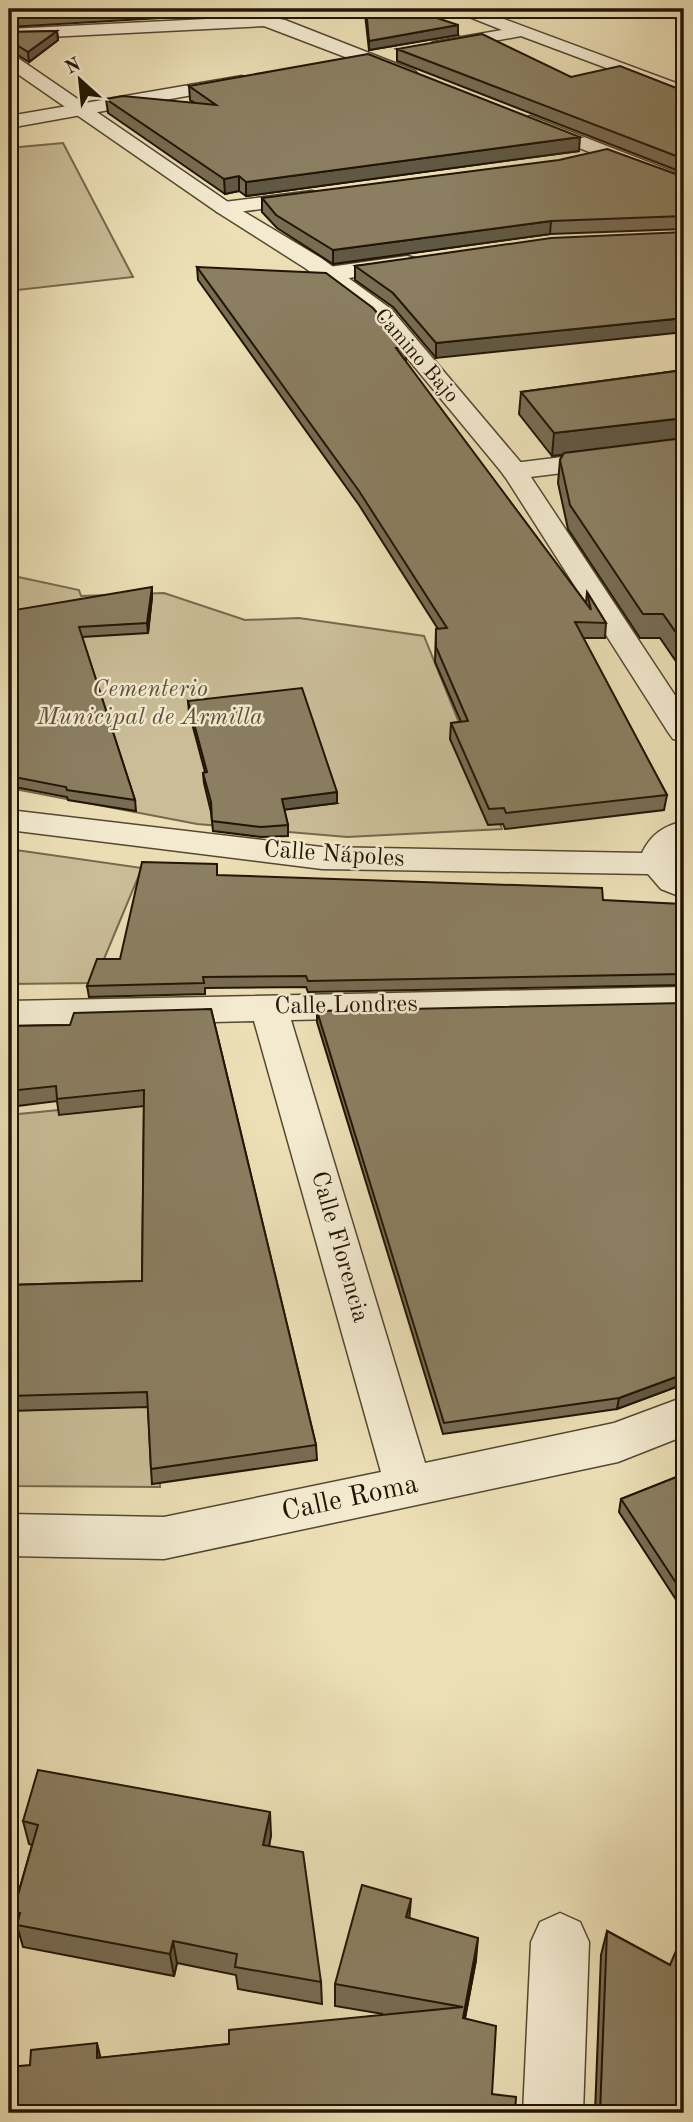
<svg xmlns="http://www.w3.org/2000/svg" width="693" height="2122" font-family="'Old Standard TT',serif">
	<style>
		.green { fill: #cabd98; stroke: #76694e; stroke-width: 2 }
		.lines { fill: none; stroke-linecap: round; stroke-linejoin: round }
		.minor-casing { stroke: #544831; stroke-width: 3 }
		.tertiary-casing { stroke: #544831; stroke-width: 3 }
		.minor { fill: #f3ead0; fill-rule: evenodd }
		.tertiary { fill: #f3ead0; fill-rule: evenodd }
		.wall { fill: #786c53; stroke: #221505; stroke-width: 2 }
		.shaded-wall { fill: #615844; stroke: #221505; stroke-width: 2 }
		.building { fill: #8b7e61; stroke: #221505; stroke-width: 2 }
		.labels { text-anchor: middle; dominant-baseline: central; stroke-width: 5; stroke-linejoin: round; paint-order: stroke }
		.far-street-label { font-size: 21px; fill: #221505; stroke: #f3ead0 }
		.park-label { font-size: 24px; font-style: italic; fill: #5d5038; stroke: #f3ead0 }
		.street-label { font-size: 24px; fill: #221505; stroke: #f3ead0 }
		.near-street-label { font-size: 28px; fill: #221505; stroke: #f3ead0 }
	</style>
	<rect width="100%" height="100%" fill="#ecdfb6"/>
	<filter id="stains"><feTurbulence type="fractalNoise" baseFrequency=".00286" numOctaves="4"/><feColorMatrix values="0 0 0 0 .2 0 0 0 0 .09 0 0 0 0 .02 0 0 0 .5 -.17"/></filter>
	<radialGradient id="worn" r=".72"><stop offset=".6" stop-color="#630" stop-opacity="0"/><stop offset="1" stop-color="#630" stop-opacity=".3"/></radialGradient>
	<!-- green -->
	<path class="green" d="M63,143L133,277L9,291V148Z
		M9,575L79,590L81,596L164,593L245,620L299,618L424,636L502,829L347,837L197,824L9,788Z
		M9,849L142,868L94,983L9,984Z
		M148,1101L160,1487L9,1486V1115Z"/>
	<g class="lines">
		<!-- minor casing -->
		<g class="minor-casing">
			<path id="minor" d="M455,9H477L684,86V97L521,36L439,51L433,50L430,46L433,42L502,30L457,12Z
				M264,16L285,20L415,71L418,75L415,79H403L264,26L9,39V29Z
				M242,76L251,81L248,85L9,128V116Z
				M530,116L684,176V189L523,126L521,122Z
				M312,191L319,193L322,197L319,201L224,214L217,212L214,208L217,204L224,202Z
				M407,256L415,258L418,263L415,268L329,281L321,279L318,274L321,269L329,267Z
				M684,442V458L514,479L505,477L501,471L505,465L514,463Z
				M684,987V1011L291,1020L425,1463L614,1423L684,1397V1436L618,1462L164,1559L9,1556V1514L164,1517L381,1472L254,1021L9,1027V1001Z
				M560,1913L580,1922L589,1942L583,2113H523L531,1942L540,1922Z"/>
		</g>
		<!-- tertiary casing -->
		<g class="tertiary-casing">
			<path id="tertiary" d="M9,55L15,56L231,204L321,258L391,309L523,465L684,709V741L673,739L668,732L504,475L375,319L305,268L217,212L9,68Z
				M9,810L322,847L642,853C651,834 664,826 684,821V844C673,853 673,863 684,873V898L661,889L648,874L322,869L9,830Z"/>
		</g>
		<!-- minor -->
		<use href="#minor" class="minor"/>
		<!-- tertiary -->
		<use href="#tertiary" class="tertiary"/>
	</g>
	<!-- wall -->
	<path class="wall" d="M9,9H450L449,13L434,17L458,35L369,50L365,14L285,17L246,13L9,27Z
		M57,31L58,40L29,62L16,54L9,53V32Z
		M397,49L571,77L684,91V173L397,61Z
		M189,86L579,151L246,196L239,191L225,194L108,113L106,99L195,103L190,100Z
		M684,177V229L550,234L333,264L277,228L262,212V198Z
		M684,232L436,358L393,307L355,280V266Z
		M197,267L406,361H405L586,603L587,592L606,623L605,638H583L667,795L664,810L505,829L503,824L488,825L450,739L451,723L461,722L435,662L436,629H438L359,505L198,280Z
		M684,370V673L660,638H640L568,529L558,483L560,460L563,454L552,456L519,414L521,392Z
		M152,597L148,633L82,637L135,800L136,811L68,800L67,797L9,786V611Z
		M188,701L337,803L284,809L288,825V836L261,837L213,831L211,812L204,783L203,773L205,772L189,712Z
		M603,900L684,920V985L308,992L306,987L205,988V994L89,997L87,986L120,959Z
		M211,1009L316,1445L317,1460L152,1484L151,1469L148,1407L9,1411V1285L142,1281L144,1106L59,1115L57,1101L9,1107V1026L70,1025Z
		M317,1011L684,1384L617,1409L443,1434L317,1022Z
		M684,1474V1612L619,1512L621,1499Z
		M23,1821L271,1835L269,1846L321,1982L322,2004L238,1989L236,1975L177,1963L174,1976L23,1947L13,1912L32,1845L29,1844Z
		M410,1918L476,1960L465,2018L492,2094L101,2058L229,2044L383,2014L335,2006V1984Z
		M607,1931L670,1965L684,2113H595L601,1955Z"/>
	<!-- shaded-wall -->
	<path class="shaded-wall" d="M430,9H450L449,13L418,21L419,12Z
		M458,25V35L369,50V41Z
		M57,31L58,40L29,62L28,52Z
		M12,64L13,74L9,77V67Z
		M17,82L18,92L9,99V88Z
		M580,137L579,151L246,196V182Z
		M239,176V191L225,194L224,179Z
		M551,221L550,234L333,264V250Z
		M684,318V332L436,358V343Z
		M406,347V361L395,362L396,348Z
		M684,418V440L552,456L554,433Z
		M152,587V597L148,633L147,623Z
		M337,792V803L282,810V799Z
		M684,1374V1384L617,1409L619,1398Z
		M270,1812L271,1835L265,1868L263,1845Z
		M411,1899L409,1922L406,1917Z
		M478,1938L476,1960L461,2039L463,2018Z
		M173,1941L177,1963L174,1976L170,1954Z
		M97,2043L102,2064L97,2058Z"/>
	<!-- building -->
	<path class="building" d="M9,9H157L9,17Z
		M366,9H430L419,12L458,25L369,41Z
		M57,31L28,52L15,44L9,43V32Z
		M482,34L571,77L620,66L684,91V159L397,49Z
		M368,54L580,137L246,182L239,176L224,179L106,99L123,96L216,105L189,86Z
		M9,81L17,82L9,88Z
		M607,149L684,177V216L551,221L333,250L276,215L262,198L559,160Z
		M684,232V318L436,343L393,293L355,266L551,238Z
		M197,267L326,273L373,308L406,347L396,348L591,610L587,592L606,623L575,622L667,795L506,813L504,808L489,809L451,723L468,721L436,647V629L447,628L359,491Z
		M684,370V418L554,433L521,392Z
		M684,438V644L663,614H643L570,505L560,460L564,453Z
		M152,587L147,623L79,627L135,800L67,790L66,787L9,776V611Z
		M302,688L337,792L282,799L288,825L261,827L212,821L211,802L203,773L207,772L188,701Z
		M142,862L217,864V875L602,888L603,900L682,904L684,920V974L308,981L306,976L203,977L204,983L87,986L97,959H120Z
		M684,1003V1374L619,1398L444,1423L317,1011Z
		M211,1009L316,1445L151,1469L147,1392L9,1396V1285L142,1281L144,1090L57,1099L56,1086L9,1091V1026L70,1025L74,1013Z
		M684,1474V1595L621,1499Z
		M38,1770L270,1812L263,1845L303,1852L321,1982L235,1967L237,1954L173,1941L170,1954L17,1925L20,1913L13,1912L38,1825L23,1821Z
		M362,1885L411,1899L406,1917L478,1938L463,2018L496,2026L492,2094L516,2097L515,2113H9V2067L30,2065L31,2050L97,2043V2058L229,2044V2030L463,2007L335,1984Z
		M607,1931L670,1965L684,1932V2113H600Z"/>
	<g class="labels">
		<!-- far-street labels -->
		<g class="far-street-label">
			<text transform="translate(416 356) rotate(49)">Camino Bajo</text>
		</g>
		<!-- park labels -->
		<g class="park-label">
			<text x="150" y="690">Cementerio<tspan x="150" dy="28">Municipal de Armilla</tspan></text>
		</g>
		<!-- street labels -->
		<g class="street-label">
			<text transform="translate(334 855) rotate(4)">Calle Nápoles</text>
			<text transform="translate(346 1006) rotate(-1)">Calle Londres</text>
			<text transform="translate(339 1247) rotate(74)">Calle Florencia</text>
		</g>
		<!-- near-street labels -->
		<g class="near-street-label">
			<text transform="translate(350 1499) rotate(-12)">Calle Roma</text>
		</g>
	</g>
	<!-- margin -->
	<rect width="693" height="2122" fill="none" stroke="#ecdfb6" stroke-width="35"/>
	<rect x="10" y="10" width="672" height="2101" fill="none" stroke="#221505" stroke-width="3.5"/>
	<rect x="18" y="18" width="658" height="2087" fill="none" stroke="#221505" stroke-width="2"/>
	<!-- north arrow -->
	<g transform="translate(80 80) rotate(333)" stroke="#f3ead0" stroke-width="5" paint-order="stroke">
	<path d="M0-5L12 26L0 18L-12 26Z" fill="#221505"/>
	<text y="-10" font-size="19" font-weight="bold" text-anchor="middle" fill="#221505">N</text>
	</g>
	<rect width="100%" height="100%" filter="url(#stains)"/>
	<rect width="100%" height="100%" fill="url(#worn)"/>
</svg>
